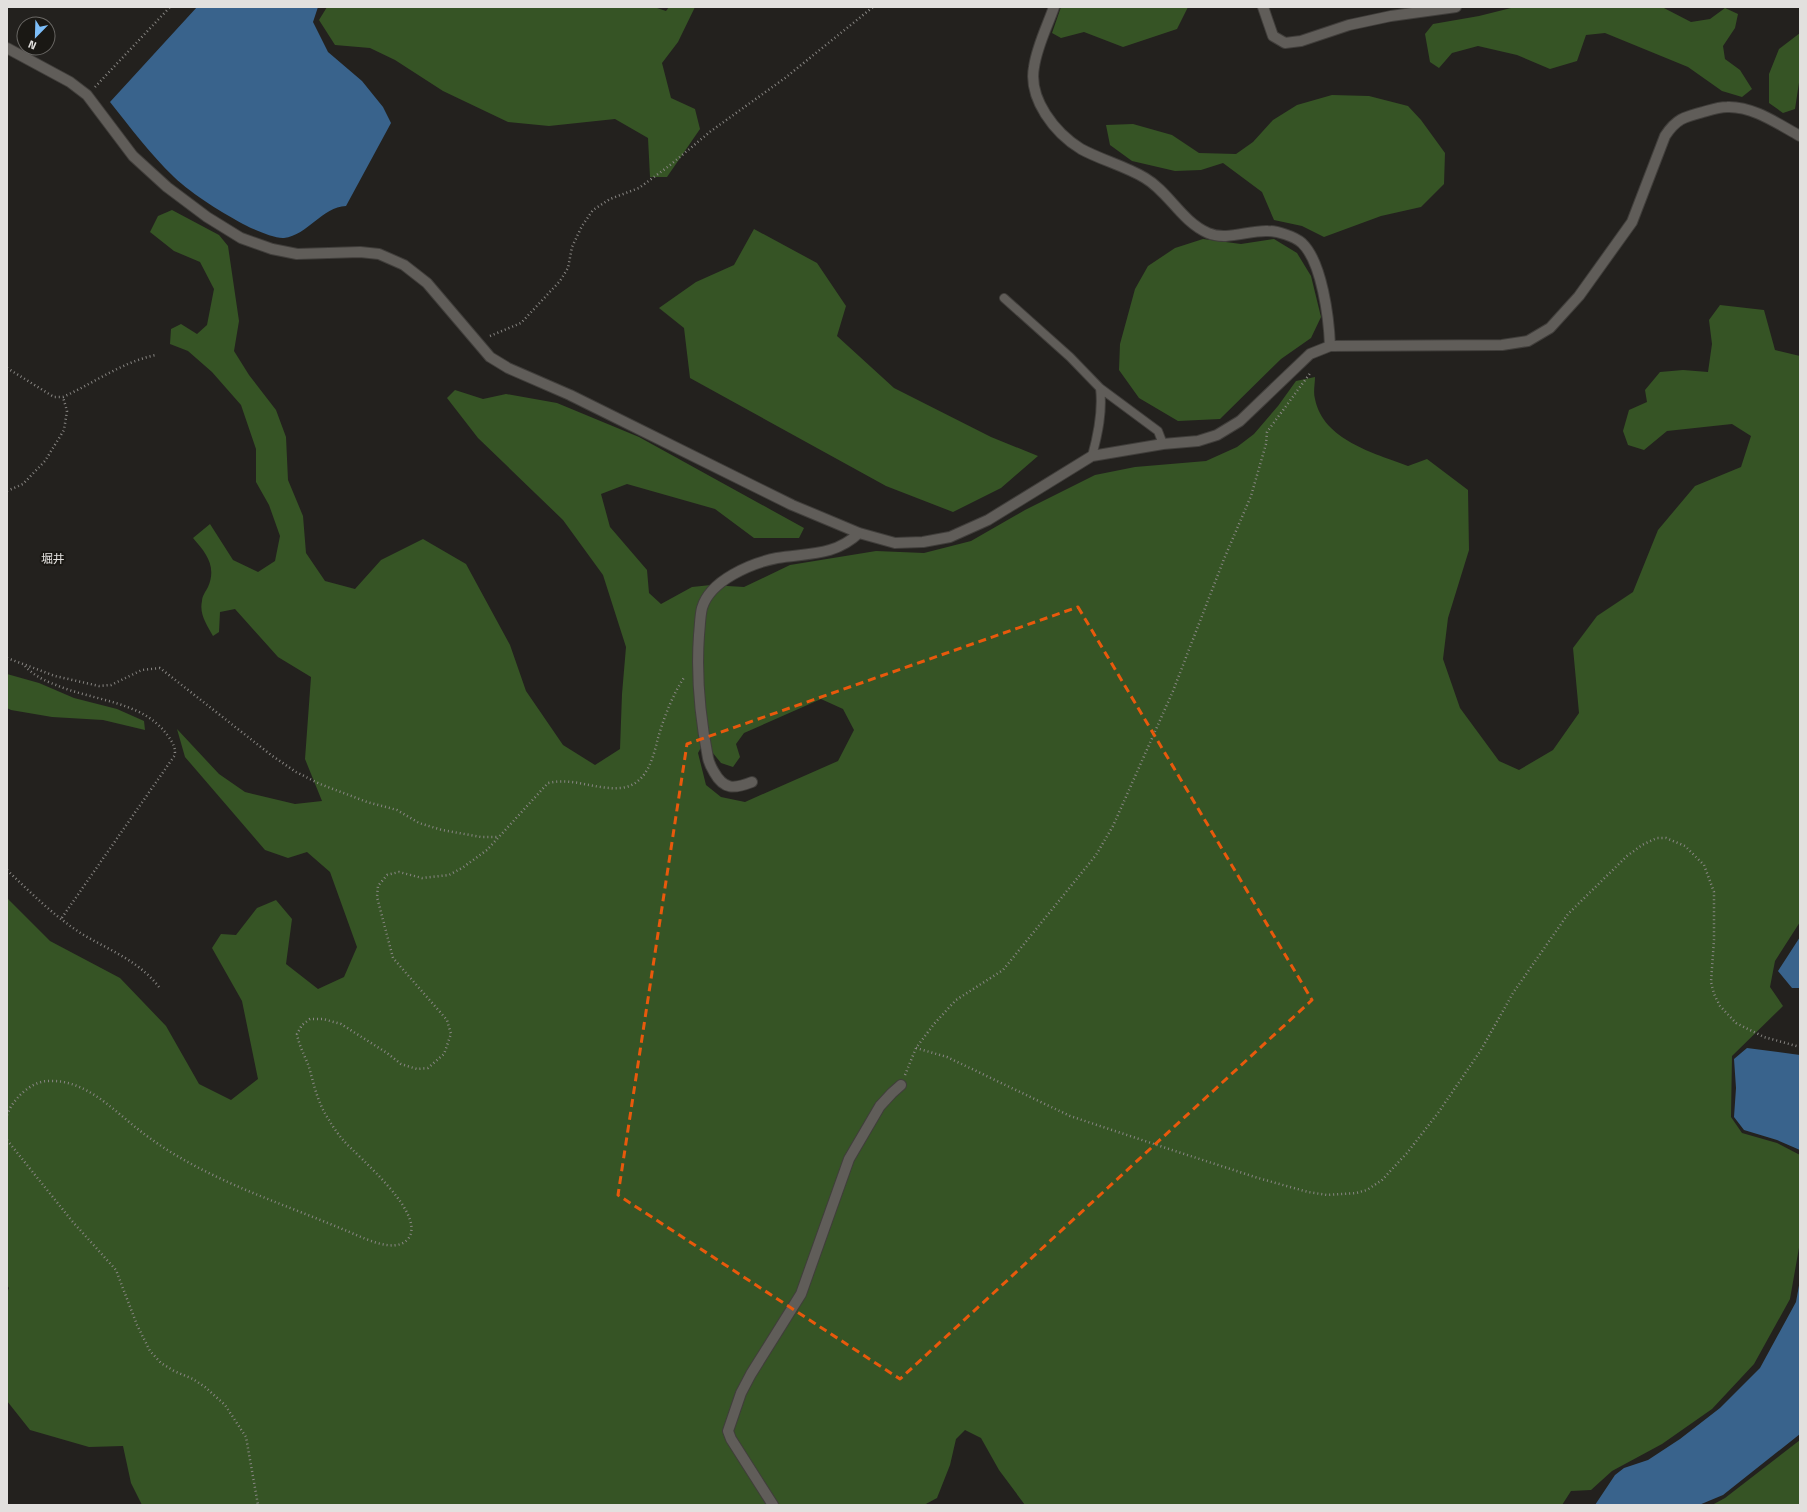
<svg xmlns="http://www.w3.org/2000/svg" width="1807" height="1512" font-family="'Titillium Web','Noto Sans JP',sans-serif">
	<style>
		.forest { fill: #365425; fill-rule: evenodd }
		.water { fill: #39638c }
		.lines { fill: none; stroke-linecap: round; stroke-linejoin: round }
		.lane-casing { stroke: #403e3b; stroke-width: 10 }
		.street-casing { stroke: #403e3b; stroke-width: 12 }
		.path { stroke: #888683; stroke-width: 2.5; stroke-dasharray: 1 3; stroke-linecap: butt }
		.lane { stroke: #605d59; stroke-width: 8 }
		.street { stroke: #605d59; stroke-width: 10 }
		.marked { fill: none; stroke: #e8590c; stroke-width: 3; stroke-dasharray: 8 5; stroke-linejoin: round }
		.labels { text-anchor: middle; dominant-baseline: central; stroke-width: 4; stroke-linejoin: round; paint-order: stroke }
		.neighbourhood-label { font-size: 12px; fill: #e2e0de; stroke: #1a1814 }
	</style>
	<rect width="100%" height="100%" fill="#23211e"/>
	<!-- forest -->
	<path class="forest" d="M327,7H654L666,11L669,7H695L678,42L662,63L671,98L695,109L700,129L667,177H650L648,138L615,119L549,126L508,122L443,91L395,60L370,48L335,45L319,20Z
		M1061,7H1188L1177,29L1123,47L1084,32L1061,38L1052,33Z
		M1515,7H1662L1691,22L1710,19L1725,8L1738,14L1735,28L1723,46L1725,59L1740,70L1752,89L1742,97L1722,91L1688,67L1605,33L1586,35L1577,61L1550,69L1517,55L1478,46L1452,53L1439,68L1430,62L1425,34L1433,24L1479,16Z
		M1800,33V76L1795,109L1783,113L1769,103V74L1779,49Z
		M1332,95L1369,96L1408,106L1421,120L1445,153L1444,184L1421,207L1381,216L1324,237L1302,226L1274,220L1262,192L1223,163L1201,170L1175,171L1132,161L1110,145L1106,125L1133,124L1172,135L1199,153L1236,154L1253,142L1273,120L1297,105Z
		M172,210L219,235L228,246L239,321L234,351L249,375L276,410L286,437L288,480L303,516L306,553L325,581L355,589L381,560L423,539L466,564L510,645L526,691L563,745L595,765L620,749L622,694L626,647L603,575L563,520L478,438L447,398L455,390L483,399L506,394L557,403L639,437L804,528L799,538H754L715,509L627,484L601,494L610,527L647,570L649,593L661,604L692,587L711,585L744,587L790,565L876,551L924,553L971,541L1025,510L1095,475L1135,467L1206,461L1237,447L1254,434L1278,406L1296,381L1315,377C1315,384 1313,392 1315,399C1323,440 1374,453 1408,466L1427,459L1468,490L1469,550L1448,618L1443,659L1460,708L1499,761L1519,770L1553,750L1579,713L1573,648L1597,616L1633,592L1658,530L1695,486L1741,467L1751,436L1732,424L1667,431L1644,450L1628,445L1623,431L1629,410L1647,402L1645,390L1660,372L1683,370L1708,372L1712,344L1709,320L1720,305L1764,310L1775,350L1800,356V922L1775,961L1770,987L1783,1006L1732,1056L1731,1117L1742,1133L1777,1143L1800,1155V1242L1790,1299L1754,1364L1712,1409L1662,1444L1612,1471L1591,1490L1571,1491L1562,1505H1025L999,1470L981,1438L965,1430L956,1439L950,1465L937,1498L924,1505H142L131,1483L123,1446L89,1447L30,1430L7,1401V1293L9,1288L7,1285V898L50,941L120,978L166,1026L199,1084L231,1100L258,1079L242,1001L212,948L221,934L236,935L257,908L276,900L292,919L286,964L318,989L344,977L357,947L330,872L307,852L288,858L265,850L185,757L177,729L219,774L245,792L295,804L322,801L305,759L311,677L278,657L235,609L220,612L219,632L213,636C207,625 199,614 202,601C202,596 206,591 208,587C217,566 206,553 193,538L210,524L233,560L258,572L275,561L280,536L269,505L256,482V449L241,405L212,372L188,351L170,344L171,329L181,324L197,334L207,325L214,289L200,262L174,251L150,232L158,216ZM821,699L843,709L854,730L838,761L745,802L721,797L706,785L698,753L704,742L721,763L733,767L740,757L736,744L744,733Z
		M754,229L817,263L846,306L837,336L894,388L991,437L1038,456L1001,488L953,512L886,486L690,378L684,328L659,308L696,282L734,265Z
		M1203,239L1241,244L1274,239L1297,253L1311,276L1321,317L1311,338L1281,359L1220,419L1178,421L1139,398L1119,370L1120,344L1135,289L1148,266L1175,248Z
		M7,674L39,683L74,698L117,709L144,721L145,730L103,720L52,717L11,710L7,708Z
		M1800,1440V1505H1712L1725,1498Z"/>
	<!-- water -->
	<path class="water" d="M197,7H318L313,22L328,52L362,81L383,107L391,123L346,206C322,207 308,235 284,238C276,239 255,230 247,226C224,214 193,195 174,177C150,154 130,127 110,102Z
		M1800,937V988H1792L1778,971Z
		M1747,1048L1800,1055V1150L1777,1140L1744,1130L1734,1117L1736,1088L1734,1059Z
		M1800,1280V1434L1723,1495L1699,1505H1595L1615,1475L1624,1468L1648,1460L1680,1439L1720,1408L1760,1368L1796,1302Z"/>
	<g class="lines">
		<!-- lane casing -->
		<g class="lane-casing">
			<path id="lane" d="M1004,298L1070,357L1100,388L1158,431L1163,444
				M1092,456C1098,434 1103,411 1100,388"/>
		</g>
		<!-- street casing -->
		<g class="street-casing">
			<path id="street" d="M1054,7C1047,27 1037,46 1034,67C1028,99 1055,133 1081,149C1101,160 1125,166 1145,178C1169,192 1181,221 1208,233C1226,241 1249,230 1268,231C1277,231 1294,236 1302,243C1322,262 1329,318 1330,346
				M1263,7L1273,36L1285,43L1301,41L1349,25L1391,16L1456,7
				M7,48L70,82L87,95L133,156L167,187L207,217L241,238L272,249L297,254L360,252L379,254L404,265L427,283L490,357L508,368L570,395L792,505L859,533L895,543L923,542L950,537L988,520L1092,456L1163,444L1198,441L1217,435L1240,421L1310,354L1330,346L1502,345L1528,341L1550,328L1579,296L1632,222L1665,136C1676,119 1684,117 1703,112C1710,110 1719,107 1727,107C1753,106 1778,124 1800,136
				M752,782C734,789 724,790 714,772C711,767 709,763 708,758C700,717 696,677 699,635C700,626 700,616 702,608C710,580 752,563 777,558C808,553 835,556 859,533
				M773,1505L731,1439L728,1431L741,1393L751,1374L801,1294L849,1159L880,1106L892,1093L901,1085"/>
		</g>
		<!-- path -->
		<path class="path" d="M95,87L170,7
			M490,336L521,323L560,281L568,268L572,247L582,226L593,210L610,199L639,188L669,166L711,131L785,78L873,7
			M7,368L54,397H63C94,383 122,362 156,355
			M7,491L23,484L45,461L64,430L67,411L63,397
			M7,658L55,676L99,686L111,685L142,670L160,668L271,755L296,772L320,784L367,802L397,810L419,823L442,830L481,837H498
			M25,666C33,675 45,681 56,685C93,701 144,701 168,736C173,743 175,746 175,755L61,919
			M7,870C31,893 54,916 82,934C109,950 139,961 159,987
			M916,1048L947,1057L1070,1116L1172,1150L1258,1178L1308,1192L1327,1195L1356,1193L1367,1190L1382,1180L1407,1153L1438,1113L1481,1050L1513,993L1568,914L1627,856L1642,845L1657,838H1666L1685,846L1704,865L1714,892V940L1711,982L1714,994L1720,1006L1736,1023L1764,1037L1800,1047
			M905,1075L916,1048L934,1024L956,1000L1003,970L1096,855L1113,826L1173,691L1224,559L1251,496L1266,444L1267,432L1311,372
			M7,1115C12,1100 31,1081 48,1081C85,1079 112,1109 139,1130C200,1178 277,1201 347,1231C362,1237 393,1254 407,1240C430,1216 358,1157 343,1140C338,1134 333,1127 329,1120C318,1104 314,1085 309,1067C305,1056 299,1046 297,1034L302,1025L310,1019H323L341,1024L387,1053L401,1064L417,1069L428,1068L444,1054L451,1034L447,1020L393,958L377,897L378,886L387,875L399,872L422,878L449,875L462,868L487,850L548,783C573,777 595,790 621,788C647,785 653,758 658,738C664,717 673,694 685,676
			M7,1140L72,1221L116,1270L137,1325L150,1351L161,1363L174,1371L193,1379L205,1387L225,1405L246,1437L258,1505"/>
		<!-- lane -->
		<use href="#lane" class="lane"/>
		<!-- street -->
		<use href="#street" class="street"/>
	</g>
	<!-- marked area -->
	<path class="marked" d="M1078,607L1312,1000L900,1379L618,1195L687,744Z"/>
	<g class="labels">
		<!-- neighbourhood labels -->
		<g class="neighbourhood-label">
			<text x="53" y="558">堀井</text>
		</g>
	</g>
	<!-- border -->
	<rect width="1807" height="1512" fill="none" stroke="#e2e0de" stroke-width="16"/>
	<!-- north arrow -->
	<g transform="translate(36 36) rotate(203)"><circle r="19" fill="#1a1814" stroke="#6a6865"/>
	<path d="M0-3L7 15L0 10L-7 15Z" fill="#7dbef9"/>
	<text y="-6" font-size="11" font-weight="bold" text-anchor="middle" fill="#e2e0de">N</text>
	</g>
</svg>
